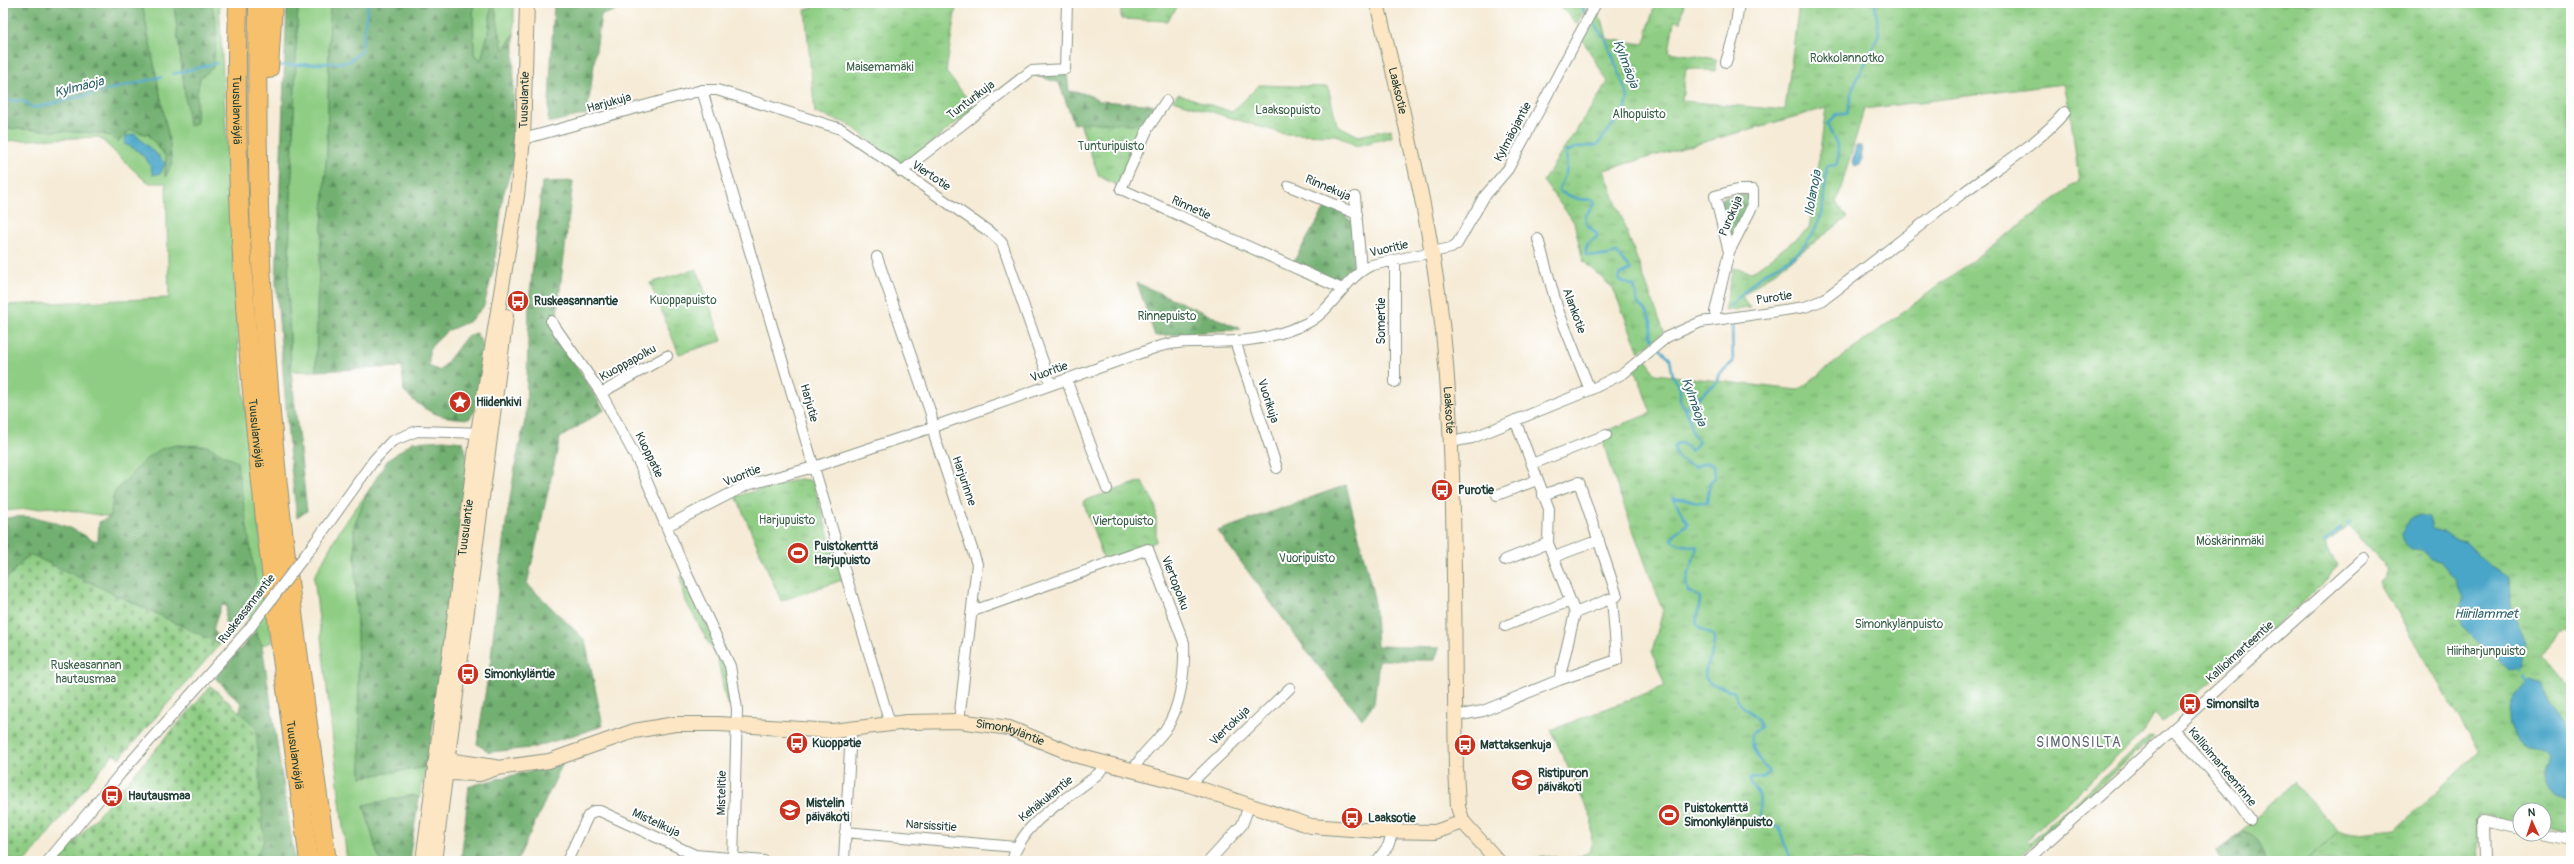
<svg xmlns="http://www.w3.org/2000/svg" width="2574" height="864" font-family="Pangolin,sans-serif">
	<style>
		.green { fill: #8ecd83; stroke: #56855c; fill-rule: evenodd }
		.forest { fill: url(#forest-firs); stroke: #487652 }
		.cemetery { fill: url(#cemetery-stones); stroke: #56855c }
		.park { fill: url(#park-tufts); stroke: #56855c }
		.water { fill: #4aa6c8; stroke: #34727e }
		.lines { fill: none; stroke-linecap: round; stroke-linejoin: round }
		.stream { stroke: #4aa6c8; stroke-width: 2.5 }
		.minor-casing { stroke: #8a9485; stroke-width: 12 }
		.secondary-casing { stroke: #8a9485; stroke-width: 16 }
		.motorway-casing { stroke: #8a9485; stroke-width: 20 }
		.minor { stroke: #fff; stroke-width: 10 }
		.secondary { stroke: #fce6c4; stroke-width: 14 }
		.motorway { stroke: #f7c06c; stroke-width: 18 }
		.minor-bridge-casing { stroke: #8a9485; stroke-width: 12; stroke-linecap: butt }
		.minor-bridge { stroke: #fff; stroke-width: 10 }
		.labels { text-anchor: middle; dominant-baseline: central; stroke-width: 4; stroke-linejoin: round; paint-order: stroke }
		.park-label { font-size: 12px; fill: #3b6148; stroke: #fff }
		.street-label { font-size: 12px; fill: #1f3d34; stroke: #fff }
		.poi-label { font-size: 12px; font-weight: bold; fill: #1f3d34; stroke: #fff; text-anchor: start }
		.water-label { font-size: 13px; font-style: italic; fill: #2e6268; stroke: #fff }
		.quarter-label { font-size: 14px; letter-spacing: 1px; fill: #5e6771; stroke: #fff }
	</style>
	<defs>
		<pattern id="forest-firs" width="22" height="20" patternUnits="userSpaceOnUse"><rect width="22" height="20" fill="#72b071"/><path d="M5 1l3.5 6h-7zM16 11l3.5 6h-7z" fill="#5d905e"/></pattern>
		<pattern id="cemetery-stones" width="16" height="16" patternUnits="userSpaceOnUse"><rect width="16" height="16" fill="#8ecd83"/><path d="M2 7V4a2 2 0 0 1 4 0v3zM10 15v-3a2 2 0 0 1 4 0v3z" fill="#73a86c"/></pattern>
		<pattern id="park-tufts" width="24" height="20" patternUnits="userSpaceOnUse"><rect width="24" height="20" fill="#8ecd83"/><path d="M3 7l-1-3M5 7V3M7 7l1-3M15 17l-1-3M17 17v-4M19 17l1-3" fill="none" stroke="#73a86c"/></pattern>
	</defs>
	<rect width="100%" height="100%" fill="#fff"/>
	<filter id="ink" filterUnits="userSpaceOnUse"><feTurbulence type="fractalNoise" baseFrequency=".025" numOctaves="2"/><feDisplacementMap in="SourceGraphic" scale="8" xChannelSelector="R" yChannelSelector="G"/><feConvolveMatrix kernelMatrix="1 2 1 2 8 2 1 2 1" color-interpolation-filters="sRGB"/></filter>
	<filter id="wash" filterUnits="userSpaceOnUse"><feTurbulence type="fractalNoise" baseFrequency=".012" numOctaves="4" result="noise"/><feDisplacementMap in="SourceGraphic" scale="16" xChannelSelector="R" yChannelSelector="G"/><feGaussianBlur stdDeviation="0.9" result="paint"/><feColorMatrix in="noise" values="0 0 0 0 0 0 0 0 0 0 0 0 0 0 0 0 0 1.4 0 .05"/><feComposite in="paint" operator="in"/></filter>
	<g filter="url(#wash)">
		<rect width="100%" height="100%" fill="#f5ebd6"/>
		<!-- green -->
		<path class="green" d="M142,3L174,5L189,125L196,124L197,93L200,78L217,34L212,3H219L238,342L272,642L262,645L243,607L256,582L147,458L114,493L110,517L51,507L3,511V305L169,298L166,183H150L142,178L99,137L3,141V128L96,133L111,136L131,130L149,135L166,157L165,176L170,145ZM135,134L149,149L160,156L151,165L135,148Z
			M298,3H330L327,149L317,306L316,371H291L288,282Z
			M473,3H492L488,33L481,60L474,54Z
			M494,3H514V34L503,51Z
			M367,493L354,526L361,777L427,767L419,798L413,795L364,805L377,853L382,861H347L314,577L339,531Z
			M680,577H683L725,664L732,705H729L726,701L718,660L684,598Z
			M2149,737L2153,738L2015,861H2008Z
			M2294,783L2339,831L2307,861H2265C2262,847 2257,833 2241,831Z"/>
		<!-- forest -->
		<path class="forest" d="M3,3H142L170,145L172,165L165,177L166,157L149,135L131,130L117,142L111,136L96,133L3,128Z
			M149,3H212L217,34L213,68L200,78L197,93L196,124L189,126L174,5Z
			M287,3H298L288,282L291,371L307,511L297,518L290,460L276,282Z
			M330,3H473L474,54L481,60L488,33L492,3H494L503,50L514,34L513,164L503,195L494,267L484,306L470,321L447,331L429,349V366L440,371L467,336L476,333L483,345L479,405L469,419C436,417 429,414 404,392L402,367L316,371L317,306L327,149Z
			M554,3H644L601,15L587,114L548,123Z
			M1070,72L1067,74L1069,91L1087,94L1100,101L1158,105L1144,124L1118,186L1099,176L1080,123L1074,124L1059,83L1034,75Z
			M573,181L555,331L604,410L560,438L527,584L585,640L603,726L532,748L489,752L477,744L491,658L503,542L516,461L526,416L529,302L542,182Z
			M1744,193L1749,196L1750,202L1733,237L1729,238L1720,204L1723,198Z
			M1327,205L1341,212L1352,222L1353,267C1329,291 1319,277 1292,264Z
			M1137,283L1241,329L1155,336Z
			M444,440L463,442L469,462L427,767L361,777L354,526L367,493L387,461L412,442Z
			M176,445L207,446L237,462L256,582L243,607L234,631L228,632L225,621L227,605L221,606L213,629L221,641L220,644L29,554L3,583V519C28,512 55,521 78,532C86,535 89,540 98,541L99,522L110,517L114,493L147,458L161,449Z
			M1346,485L1374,598L1377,646L1439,648L1435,660H1379L1374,703L1362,719L1315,662L1218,531Z
			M255,632L262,645L295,861H216L234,726L242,704L215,678Z
			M563,763L517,861H461L469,786Z
			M413,795L419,798L410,853L412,861H382L377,853L364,805Z
			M2241,831C2259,834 2261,845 2265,861H2220L2216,852Z"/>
		<!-- cemetery -->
		<path class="cemetery" d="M29,554L220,644L120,758L113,754L26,861H13L3,853V583Z
			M211,686L256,727L264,841L253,861H58Z"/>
		<!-- park -->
		<path class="park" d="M813,3H837L847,6L848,3H982L956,7L946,72L975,108L901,166L849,124L815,113L805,10L812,8Z
			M1121,3H1176V9L1167,21L1121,19Z
			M1558,3H1588L1577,24Z
			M1655,3H1684L1681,22L1674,21L1669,52L1716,59L1715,71L1686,68L1682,101L1785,110L1799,3H2571V626L2557,628L2542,655L2571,690V836L2544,829V810H2520V824L2477,814L2479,861H2307L2339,831L2348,834L2396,829L2479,752L2379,582L2384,578L2387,571L2384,564L2348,526L2325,544L2337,565L2328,580L2208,685L2162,722L2155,714L2143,733L2026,840L2032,846L2015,861H1570L1591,851L1592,820L1551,730L1665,686L1652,651L1663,611L1611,470L1601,433L1651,413L1637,374L1633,369L1646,359L1655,374L1798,390L2079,181L2071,119L2063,84L1864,109L1837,202L1847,218L1742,296L1750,308L1724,311L1733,268L1752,272L1809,229L1826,108L1604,170L1664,332L1639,352L1613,288L1583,261L1574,222L1543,181L1608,82L1582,39L1595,13L1603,22L1607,39L1644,44Z
			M1259,85L1328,87L1337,125L1359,136L1391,129L1392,137L1356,146L1337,135L1284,134L1173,100L1178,94L1232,112Z
			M1080,123L1144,124L1118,186L1099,176Z
			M697,269L722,341L679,354L650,283Z
			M799,479L809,480L813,483L842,580L781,601L736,496Z
			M1142,481L1156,506V542L1104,560L1083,501Z
			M1556,856L1558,861H1527L1526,859Z"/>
		<!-- water -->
		<path class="water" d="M135,134L165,163L161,173L153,175C150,159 139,149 124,144L126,136Z
			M1856,146H1861L1862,159L1860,164L1855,166L1852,162Z
			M2420,514L2429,516L2432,529L2444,532L2455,540L2466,542L2490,567L2509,578L2510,605L2526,642L2522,656L2523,667L2511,670C2506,668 2464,630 2463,626C2458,614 2462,608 2463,597L2455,579L2440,561L2431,559L2421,550L2410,549L2404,543L2402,533L2410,519Z
			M2530,681L2542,685L2547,704L2566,728L2571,743V801L2568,803C2555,798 2541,791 2542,774C2543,768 2547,763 2548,758C2543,746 2531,754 2522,745C2500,723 2508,698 2530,681Z"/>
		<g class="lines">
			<!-- stream -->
			<path class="stream" d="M1579,3L1586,14
				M1591,20L1606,39L1628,96L1626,108L1597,145L1575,148L1566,152C1568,168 1567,175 1559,188L1560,192L1578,199L1593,200L1595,204L1585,216L1587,225L1597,234L1596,238C1587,243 1585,245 1586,255L1603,256L1617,253L1631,270L1619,275L1620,281L1634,286L1638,304L1647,312L1651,321V335L1653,340
				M277,66L348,62L361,52L368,3
				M173,74L217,63
				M3,100L23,101L34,108L161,77
				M1730,306L1759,277L1798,253L1812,236L1822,214L1827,166L1836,165C1844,148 1833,140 1827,124L1837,114H1847L1852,90L1879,35L1875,3
				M1660,349L1670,358L1673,376L1680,387V400L1688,415L1692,432L1699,442L1691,451L1683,443L1676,444L1674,449C1677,461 1685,462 1695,467L1707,462L1714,465L1715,478L1710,482L1707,503L1673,498L1688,524L1675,533L1672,540L1678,544L1697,547L1686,583L1688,591L1700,597C1700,618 1686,626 1713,635C1719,653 1695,672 1710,683L1734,692C1740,712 1755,709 1761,727L1752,734C1750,750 1759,760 1769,772L1764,777L1750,779L1751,786L1759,795L1762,823L1779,827L1790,861
				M1684,409L1716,383L1719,374L1733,362L1732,322
				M2347,524L2351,522
				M2324,542L2341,528
				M2519,668L2520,671
				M2523,677L2527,684"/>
		</g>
	</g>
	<g filter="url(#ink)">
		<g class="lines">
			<!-- minor casing -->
			<g class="minor-casing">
				<path id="minor" d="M1726,62L1735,31L1739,3
					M702,90L890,724
					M1166,101L1148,128L1121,189L1342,289
					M523,139L702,90H717L841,129L994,235L1002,243L1051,385
					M901,172L1031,71L1065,69L1067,3
					M1289,186L1357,214
					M1355,197L1361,270
					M1538,239L1558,310L1590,390
					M877,257L931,414L935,438L977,564L959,721
					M1716,319L1715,312L1729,252L1753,205V190H1737L1715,196L1729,252
					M551,321L601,393L639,463L685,570L730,666L737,709L733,861
					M1235,341L1277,468
					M1066,379L1107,489
					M1395,382V260
					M601,393L667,356
					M1450,442L1472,438L1590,390L1624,373L1667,337L1701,322L1805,307L1823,300C1870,265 1916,228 1963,193C1997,167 2037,145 2065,112
					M1532,464L1606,435
					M1497,495L1537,480
					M1543,495L1579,482L1617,596L1575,613
					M667,526L747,485L814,467L933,427L1157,347C1184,339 1209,343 1236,341C1259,340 1286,333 1307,323C1333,310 1345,277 1372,265L1451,248L1457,244L1484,197L1508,169L1596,3
					M316,541L374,460L392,441L417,431L485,433
					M1554,557L1599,540
					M1505,560L1548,543
					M973,611L1148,549L1184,643C1185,670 1181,708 1165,730C1154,745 1140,754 1133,772
					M1505,626L1570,601
					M1559,680L1617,660L1612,599
					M1455,716L1483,711L1559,680L1575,613L1548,543L1549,509L1515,420
					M2173,729L2235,799L2250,820
					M1189,785L1290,688
					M845,832L1016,847
					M2543,834L2571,840
					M48,861L121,773L249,629
					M567,861L588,816L594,811H600L695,855L764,861
					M844,861L851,730
					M1012,861C1024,818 1068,800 1099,773L1105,764
					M1209,861L1242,825L1249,806
					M1377,861L1388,846L1393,832
					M2026,861L2364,558
					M2484,861L2483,821L2520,829"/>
			</g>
			<!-- secondary casing -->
			<g class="secondary-casing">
				<g id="secondary">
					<path id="s1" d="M1377,3C1404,118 1435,235 1445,353C1457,491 1453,630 1456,768L1458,807L1463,822L1498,861"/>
					<path d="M439,763L447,760L495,767"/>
					<path id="s2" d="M434,765L445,773L480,774L497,768L549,761L634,731L675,724H718L833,731L907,722L959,721L1009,728L1078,756L1189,785L1311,826L1377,831L1435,832L1463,822"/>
					<path id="s3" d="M423,861L478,432L517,196L523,139L527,3"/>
					<path d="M434,861L506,316"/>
				</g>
			</g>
			<!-- motorway casing -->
			<g class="motorway-casing">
				<g id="motorway">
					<path id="s4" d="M238,3C229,290 271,577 309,861"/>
					<path d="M258,3C256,127 258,252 268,375C280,538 305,700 327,861"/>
					<path d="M269,69L273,3"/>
				</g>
			</g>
			<!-- minor -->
			<use href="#minor" class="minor"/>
			<!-- secondary -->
			<use href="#secondary" class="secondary"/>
			<!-- motorway -->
			<use href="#motorway" class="motorway"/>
			<!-- minor-bridge casing -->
			<g class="minor-bridge-casing">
				<path id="minor-bridge" d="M249,629L316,541"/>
			</g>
			<!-- minor-bridge -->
			<use href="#minor-bridge" class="minor-bridge"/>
		</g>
	</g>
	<!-- icons -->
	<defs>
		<g id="bus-disc" transform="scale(1.15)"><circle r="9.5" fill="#c8321e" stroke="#fff"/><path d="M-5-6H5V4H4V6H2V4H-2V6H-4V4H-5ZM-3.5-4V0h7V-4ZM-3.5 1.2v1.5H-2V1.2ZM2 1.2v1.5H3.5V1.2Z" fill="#fff"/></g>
		<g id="sight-disc" transform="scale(1.15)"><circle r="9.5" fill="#c8321e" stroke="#fff"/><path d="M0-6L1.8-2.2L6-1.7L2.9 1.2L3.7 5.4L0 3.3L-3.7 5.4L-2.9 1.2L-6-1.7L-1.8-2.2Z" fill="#fff"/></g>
		<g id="stadium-disc" transform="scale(1.15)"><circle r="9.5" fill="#c8321e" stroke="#fff"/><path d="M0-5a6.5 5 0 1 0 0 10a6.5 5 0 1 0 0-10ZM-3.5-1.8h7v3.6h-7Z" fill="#fff"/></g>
		<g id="school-disc" transform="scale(1.15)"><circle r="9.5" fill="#c8321e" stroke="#fff"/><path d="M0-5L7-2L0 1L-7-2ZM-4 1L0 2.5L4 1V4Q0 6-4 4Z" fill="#fff"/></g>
	</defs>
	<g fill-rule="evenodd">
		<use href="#bus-disc" x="518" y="301"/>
		<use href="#sight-disc" x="460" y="402"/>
		<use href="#bus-disc" x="1442" y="490"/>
		<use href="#stadium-disc" x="798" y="553"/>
		<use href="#bus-disc" x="468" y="674"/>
		<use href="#bus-disc" x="2190" y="704"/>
		<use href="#bus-disc" x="797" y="743"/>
		<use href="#bus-disc" x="1465" y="745"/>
		<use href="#school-disc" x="1522" y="780"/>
		<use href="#bus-disc" x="112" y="796"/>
		<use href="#school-disc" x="790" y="810"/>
		<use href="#stadium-disc" x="1669" y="815"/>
		<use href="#bus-disc" x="1352" y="818"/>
	</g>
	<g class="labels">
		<!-- park labels -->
		<g class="park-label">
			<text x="1847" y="58">Rokkolannotko</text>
			<text x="880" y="67">Maisemamäki</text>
			<text x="1288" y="110">Laaksopuisto</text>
			<text x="1639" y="114">Alhopuisto</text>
			<text x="1111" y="146">Tunturipuisto</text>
			<text x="683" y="300">Kuoppapuisto</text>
			<text x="1167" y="316">Rinnepuisto</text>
			<text x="787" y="520">Harjupuisto</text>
			<text x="1123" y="521">Viertopuisto</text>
			<text x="2230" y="541">Möskärinmäki</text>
			<text x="1307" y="558">Vuoripuisto</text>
			<text x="1899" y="624">Simonkylänpuisto</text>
			<text x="2486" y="651">Hiiriharjunpuisto</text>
			<text x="86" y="665">Ruskeasannan<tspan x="86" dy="14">hautausmaa</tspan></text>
		</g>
		<!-- street labels -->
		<g class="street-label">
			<text stroke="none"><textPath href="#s1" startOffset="90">Laaksotie</textPath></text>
			<text stroke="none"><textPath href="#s3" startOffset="768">Tuusulantie</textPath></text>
			<text transform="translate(971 100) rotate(-37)">Tunturikuja</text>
			<text transform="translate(609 103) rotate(-16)">Harjukuja</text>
			<text stroke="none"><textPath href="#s4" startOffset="107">Tuusulanväylä</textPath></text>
			<text transform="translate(1513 132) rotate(-62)">Kylmäojantie</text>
			<text transform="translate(931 176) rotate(34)">Viertotie</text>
			<text transform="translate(1328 188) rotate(23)">Rinnekuja</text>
			<text transform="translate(1191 208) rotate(24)">Rinnetie</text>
			<text transform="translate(1731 216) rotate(-67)">Purokuja</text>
			<text transform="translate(1389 249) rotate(-13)">Vuoritie</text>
			<text transform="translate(1774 298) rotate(-8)">Purotie</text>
			<text transform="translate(1574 311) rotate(70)">Alankotie</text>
			<text transform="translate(1381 321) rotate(-90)">Somertie</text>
			<text transform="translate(628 363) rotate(-29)">Kuoppapolku</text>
			<text transform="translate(1049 372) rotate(-20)">Vuoritie</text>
			<text transform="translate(1268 401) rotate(72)">Vuorikuja</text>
			<text transform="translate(809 403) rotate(74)">Harjutie</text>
			<text stroke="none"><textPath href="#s1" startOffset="414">Laaksotie</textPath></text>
			<text stroke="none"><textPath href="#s4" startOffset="431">Tuusulanväylä</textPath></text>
			<text transform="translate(649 455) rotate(64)">Kuoppatie</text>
			<text transform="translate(742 476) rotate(-22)">Vuoritie</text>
			<text transform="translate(964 481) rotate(71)">Harjurinne</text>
			<text stroke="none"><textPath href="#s3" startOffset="336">Tuusulantie</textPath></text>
			<text transform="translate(1175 583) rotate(69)">Viertopolku</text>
			<text transform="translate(247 609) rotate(-52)">Ruskeasannantie</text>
			<text transform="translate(2240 652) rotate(-42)">Kallioimarteentie</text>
			<text transform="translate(1230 726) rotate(-44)">Viertokuja</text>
			<text stroke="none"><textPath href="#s2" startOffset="588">Simonkyläntie</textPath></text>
			<text stroke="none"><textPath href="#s4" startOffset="755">Tuusulanväylä</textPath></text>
			<text transform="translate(2222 767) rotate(50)">Kallioimarteenrinne</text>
			<text transform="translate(722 793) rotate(-89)">Mistelitie</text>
			<text transform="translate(1046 799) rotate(-39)">Kehäkukantie</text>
			<text transform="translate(656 823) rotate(25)">Mistelikuja</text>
			<text transform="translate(931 826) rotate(4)">Narsissitie</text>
		</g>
		<!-- poi labels -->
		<g class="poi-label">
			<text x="534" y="301">Ruskeasannantie</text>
			<text x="476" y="402">Hiidenkivi</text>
			<text x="1458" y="490">Purotie</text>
			<text x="814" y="546">Puistokenttä<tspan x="814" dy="14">Harjupuisto</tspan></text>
			<text x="484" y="674">Simonkyläntie</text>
			<text x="2206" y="704">Simonsilta</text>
			<text x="812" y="743">Kuoppatie</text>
			<text x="1480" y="745">Mattaksenkuja</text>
			<text x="1538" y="773">Ristipuron<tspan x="1538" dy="14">päiväkoti</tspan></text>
			<text x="128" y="796">Hautausmaa</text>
			<text x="806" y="803">Mistelin<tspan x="806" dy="14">päiväkoti</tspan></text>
			<text x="1684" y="808">Puistokenttä<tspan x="1684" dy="14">Simonkylänpuisto</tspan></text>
			<text x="1368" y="818">Laaksotie</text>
		</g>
		<!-- water labels -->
		<g class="water-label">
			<text transform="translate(1626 64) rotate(69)">Kylmäoja</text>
			<text transform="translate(79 87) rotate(-14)">Kylmäoja</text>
			<text transform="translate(1813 193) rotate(-80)">Ilolanoja</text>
			<text transform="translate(1694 402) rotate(70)">Kylmäoja</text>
			<text x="2486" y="614">Hiirilammet</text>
		</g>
		<!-- quarter labels -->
		<g class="quarter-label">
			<text x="2079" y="742">SIMONSILTA</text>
		</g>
	</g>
	<!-- margin -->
	<rect width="2574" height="864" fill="none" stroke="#fff" stroke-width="16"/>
	<!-- north arrow -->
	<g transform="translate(2532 822) rotate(357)"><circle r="19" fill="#ffffff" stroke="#a5b1ae"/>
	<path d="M0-3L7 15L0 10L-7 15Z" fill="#c8321e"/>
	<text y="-6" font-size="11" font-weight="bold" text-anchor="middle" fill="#1f3d34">N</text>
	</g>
</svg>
